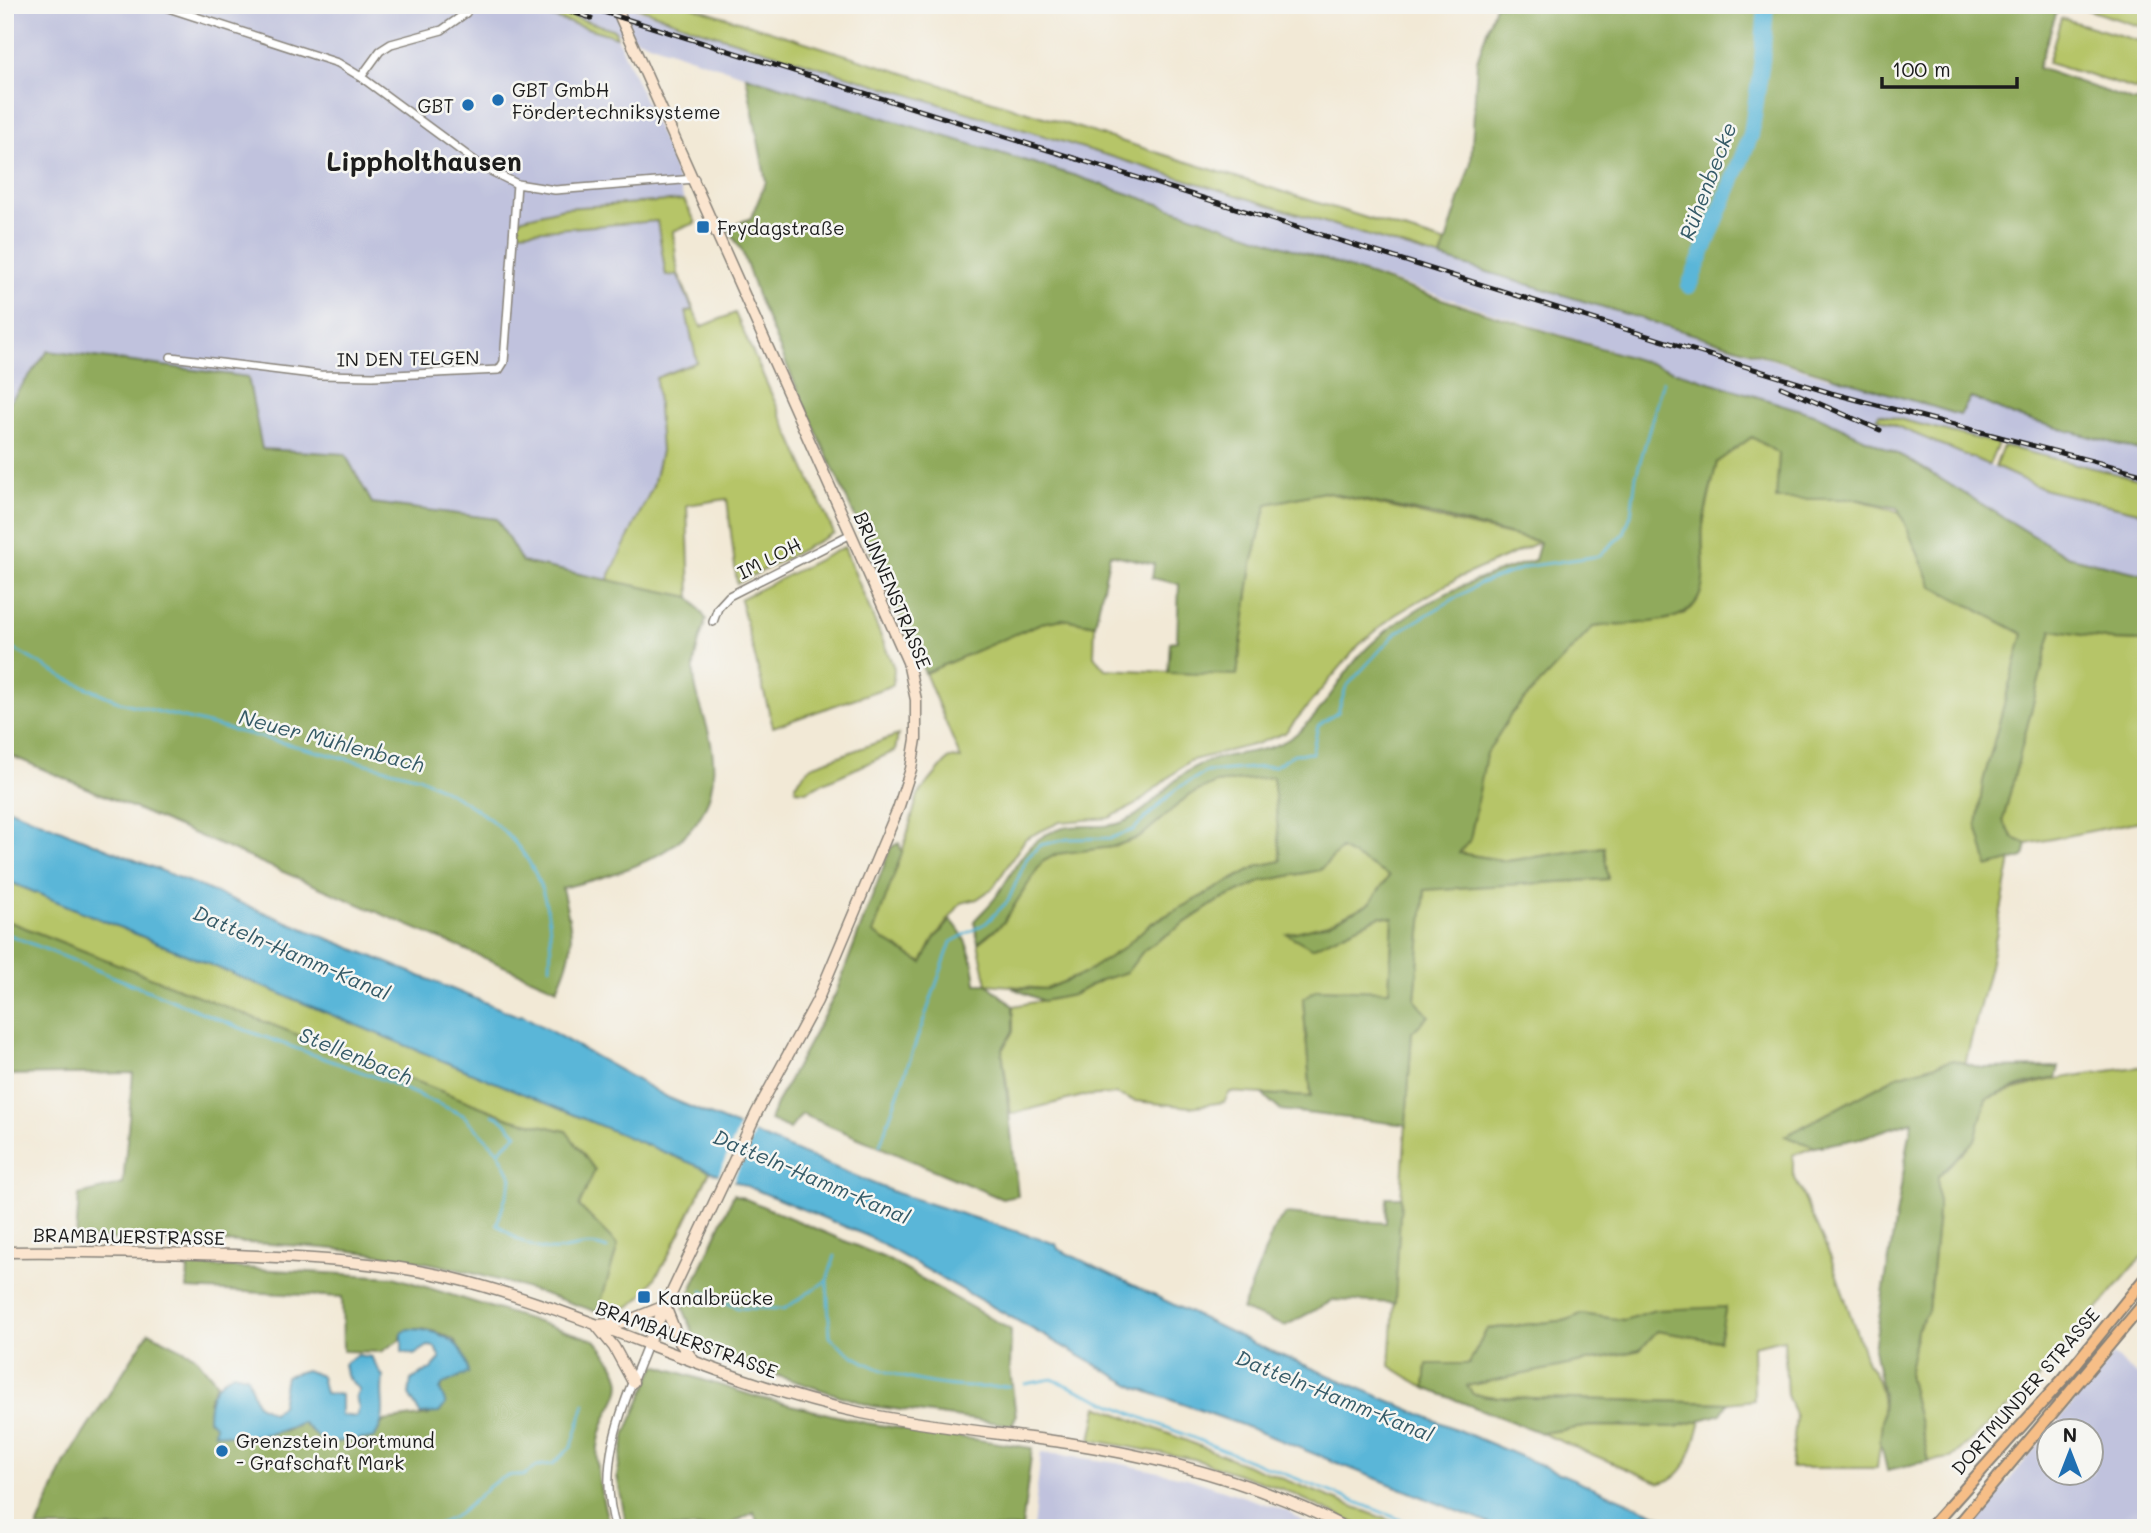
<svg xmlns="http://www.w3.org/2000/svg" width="2151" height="1533" font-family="Mali,sans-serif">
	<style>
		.industrial { fill: #c0c2dd; fill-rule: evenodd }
		.green { fill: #b6c568; stroke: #697042; stroke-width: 2 }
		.forest { fill: #90aa5c; stroke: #56633c; stroke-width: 2 }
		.water { fill: #5ab6d8; stroke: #3b697a; stroke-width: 2 }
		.pier { fill: #f2e9d6 }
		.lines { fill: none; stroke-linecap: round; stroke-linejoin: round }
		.stream { stroke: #5ab6d8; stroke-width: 2.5 }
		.river { stroke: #5ab6d8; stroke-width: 16 }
		.street-casing { stroke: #878279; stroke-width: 10 }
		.secondary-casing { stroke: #878279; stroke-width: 13 }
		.primary-casing { stroke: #878279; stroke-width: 14 }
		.street { stroke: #fff; stroke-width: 7 }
		.secondary { stroke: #fbe5cf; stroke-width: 10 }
		.primary { stroke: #f6be87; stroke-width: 10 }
		.rail-casing { stroke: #1c1c1c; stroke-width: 5 }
		.rail { stroke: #f6f6f2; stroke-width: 2.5; stroke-dasharray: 8; stroke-linecap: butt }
		.poi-dot { fill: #1f6fb2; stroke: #f6f6f2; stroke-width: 2.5 }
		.labels { text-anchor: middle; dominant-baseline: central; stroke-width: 5; stroke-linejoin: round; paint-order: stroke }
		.poi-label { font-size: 19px; fill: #1c1c1c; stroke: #f6f6f2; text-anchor: start }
		.street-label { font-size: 19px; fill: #1c1c1c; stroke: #f6f6f2 }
		.water-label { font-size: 21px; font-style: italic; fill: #355a67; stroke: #f6f6f2 }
		.district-label { font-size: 26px; font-weight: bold; fill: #1c1c1c; stroke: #f6f6f2 }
	</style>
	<rect width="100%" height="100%" fill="#f6f6f2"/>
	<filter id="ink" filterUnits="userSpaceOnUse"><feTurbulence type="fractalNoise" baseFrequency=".0143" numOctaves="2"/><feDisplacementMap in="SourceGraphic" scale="14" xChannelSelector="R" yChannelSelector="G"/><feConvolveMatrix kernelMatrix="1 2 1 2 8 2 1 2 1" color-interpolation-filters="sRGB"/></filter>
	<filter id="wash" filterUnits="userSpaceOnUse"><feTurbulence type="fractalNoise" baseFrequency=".00686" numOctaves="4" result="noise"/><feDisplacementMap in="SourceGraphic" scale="28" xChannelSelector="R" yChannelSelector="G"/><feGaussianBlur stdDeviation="1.57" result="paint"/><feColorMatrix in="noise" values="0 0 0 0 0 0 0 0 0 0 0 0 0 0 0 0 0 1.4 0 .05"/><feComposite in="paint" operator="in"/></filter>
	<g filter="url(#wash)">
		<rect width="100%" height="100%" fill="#f2e9d6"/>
		<!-- industrial -->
		<path class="industrial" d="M5,5H511L617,37L671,159L684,200L564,208L519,219V232L657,221L666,276L678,274L694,310L686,313L697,363L656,378L661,451L653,486L607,581L522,562L497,519L372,503L345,454L262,449L48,351L5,408Z
			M536,5H622L1827,377L1971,397L2014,416L2146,452V481L1879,414L1878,418L2046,490L2146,514V575L2067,556L1906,458L1813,414L746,76Z
			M2113,1355L2142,1379L2146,1378V1528H1969ZM2050,1432H2092V1474H2050Z
			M1041,1452L1117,1463L1187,1478L1287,1511L1315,1528H1033Z"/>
		<!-- green -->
		<path class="green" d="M511,5H536L615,30L617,37Z
			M631,5H687L1446,243L1441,258L696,29Z
			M2073,5H2146L2145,28Z
			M2061,18L2146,43V60L2137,90L2048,63Z
			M684,200L696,223L673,231L678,274L701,327L735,313L834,533L737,584L727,499L687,505L690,597L607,581L653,486L661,451L656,378L697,362L686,312L693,310L678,275L666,276L657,221L519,232V219L564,208Z
			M1879,414L1998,444L1989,465L1877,418Z
			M1752,437L1779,454L1777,499H1855L1900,512L1932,586L2024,634L1983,782L1995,864L2011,860L1990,966L1965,1064L1953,1060L1786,1136L1815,1147L1793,1155V1174L1831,1258L1867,1363C1892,1391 1881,1434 1877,1468H1791L1796,1417L1787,1395L1784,1339L1753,1346L1754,1400L1728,1403L1496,1397L1472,1394L1466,1386L1640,1350L1657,1331L1719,1341L1655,1310L1624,1320L1581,1314L1567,1320L1487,1329L1469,1364H1427L1425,1388L1390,1366L1412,1032L1428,1016L1415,1000L1425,889L1608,879L1604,847L1507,861L1458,853C1482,827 1474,789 1486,756C1499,716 1562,658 1593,627L1667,619L1686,613L1704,574L1702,528L1717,462Z
			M2003,446L2146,481V514L2046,490L1995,467Z
			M1324,492L1540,542L1458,578L1395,615L1359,645L1285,733L1256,744L1189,761L1135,805L1109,818L1060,822L1026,838L993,888L977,899L961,903L934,939L922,963L873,933L902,853L918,795L949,758L961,759L925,673L1041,623L1063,619L1095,625L1094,656L1105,669L1237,675L1252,564L1267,504Z
			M844,547L894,668L893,685L773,727L740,599Z
			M2052,629L2111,640L2146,641V820L2027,844L2013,838L2003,820Z
			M898,735L895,751L806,791L796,790L795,784L811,766Z
			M1273,777L1282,861L1258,866L1150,924L1122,949L1083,974L1046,989L987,984L978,943L1003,923L1042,862L1057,853L1112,847L1140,837L1189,795L1216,783Z
			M1341,849L1390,875L1369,904L1328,924L1288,934L1312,948L1380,916L1393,918L1389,992L1318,989L1303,999L1311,1097L1230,1092L1224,1102L1190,1107L1135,1101L1115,1094L1083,1096L1011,1114L1002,1050L1013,1031V1006L1073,995L1101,980L1127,972L1144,950L1218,901L1263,881L1320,870Z
			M5,880L710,1171C695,1200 656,1293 630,1306C621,1311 607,1311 598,1312L617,1245L579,1206L566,1131L512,1119L5,920Z
			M2146,1066V1252L2028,1390L1951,1458L1929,1461L1908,1375L1917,1330L1928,1311L1938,1213V1176L1975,1140L1986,1099C2038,1079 2090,1073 2146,1066Z
			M1098,1406L1408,1528H1365L1282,1489L1194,1459L1091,1440Z
			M1701,1420C1695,1443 1688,1478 1660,1483L1541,1433L1591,1426L1676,1427Z"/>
		<!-- forest -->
		<path class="forest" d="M1495,5H2059L2038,68L2133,101H2146V452L2014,416L1971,397L1960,415L1441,258L1471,162L1477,61Z
			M746,76L1076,176L1429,295L1813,414L1906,458L2067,556L2146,575V641L2111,640L2052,630L2003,820L2013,838L2027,844L2024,857L1988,867L1977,825L1983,782L2023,634L1932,586L1898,508L1855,499H1776L1779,454L1752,437L1717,462C1712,483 1706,505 1703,526C1699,553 1715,596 1684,613C1663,625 1617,624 1593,627L1512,713L1486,755L1470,840L1459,853L1507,861L1604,847L1608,879L1425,890L1415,1000L1429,1016L1412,1032L1406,1125L1280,1110L1262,1094L1311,1097L1303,999L1317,989L1389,991L1393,918L1380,916L1312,948L1287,934L1328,924L1369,904L1389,876L1341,849L1320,870L1263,881L1218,901L1144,950L1127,972L1101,980L1073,995L1043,1001L1012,988L1046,989L1083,974L1122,949L1150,924L1258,866L1281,861L1273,777L1216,783L1189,795L1140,837L1112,847L1057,854L1042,862L1003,923L978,943L974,921C981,913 989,906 995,898C1017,869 1023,838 1063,828C1083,823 1106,830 1126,821C1156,807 1171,774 1206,762C1233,752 1262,754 1287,740C1320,721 1338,678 1363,652C1410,604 1472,579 1535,560L1540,542L1438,516L1324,492L1267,504L1252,564L1237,675L1168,673L1170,642L1177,641L1179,584L1152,578L1154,564L1110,554L1095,625L1063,619L1041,623L925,673L791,375L758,298L742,251L727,228L751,218L766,182Z
			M48,351L248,377L262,449L345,454L372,503L497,519L522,562L690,597L706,619C702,634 693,655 694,671C694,697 709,723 712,749C726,844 636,870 562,888C572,933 578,945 557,989L5,753V408Z
			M899,843L902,853L873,933L922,963L934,939L951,920C968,938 974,960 976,984H987L1013,1006V1031L1002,1050L1018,1196L1002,1199L802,1114L790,1129L770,1120L777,1102L835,995L891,847Z
			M5,920L512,1119L566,1131L595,1170L579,1206L618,1245L598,1312C533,1290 469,1269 402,1258C300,1240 181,1242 76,1238L79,1195L123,1184L133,1073L5,1075Z
			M1953,1060L1982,1068L2059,1067L2056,1078L2022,1085L1986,1099L1975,1140L1938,1176V1213L1928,1311L1917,1330L1908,1375L1929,1461L1887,1470L1880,1441L1884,1400L1874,1348L1912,1121L1861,1138L1815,1147L1785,1136L1897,1076Z
			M734,1194L885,1258L1011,1330L1010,1370L1016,1416L1012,1425L872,1406L713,1355L697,1342L683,1308Z
			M1387,1197H1401L1395,1303L1334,1300L1285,1326L1242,1310L1275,1226L1286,1214L1386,1223Z
			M188,1265L394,1277L595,1340C645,1397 605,1392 598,1447C595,1474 603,1502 610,1528H37L64,1464L149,1332L194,1355L217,1383L208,1401L284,1432L302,1422L324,1443L373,1438L384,1421L429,1415L443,1384L467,1364L454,1340C441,1332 415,1324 402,1333L401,1339L381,1352L343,1351L342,1297L187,1289Z
			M1726,1307L1719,1341L1657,1331L1640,1350L1467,1386L1473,1394L1496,1397L1728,1403L1721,1414L1676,1427L1591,1426L1541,1433L1425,1388L1427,1364H1469L1487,1329L1567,1320L1581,1314L1624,1320L1655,1310Z
			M656,1365L757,1397L866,1423L1032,1448L1022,1528H759L754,1512L724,1528H627L617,1476L626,1432Z"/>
		<!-- water -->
		<path class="water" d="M5,807L518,1016L522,1015L669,1098L896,1193L1056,1244L1058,1249L1255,1344L1689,1528H1500L1242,1425L1137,1388L865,1235L5,880Z
			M408,1329C437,1329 466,1340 468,1373L443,1384L440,1390L446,1404L439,1413L420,1414L409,1395L411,1380L431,1369L440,1359L435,1347L428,1346L414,1355L402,1352V1333Z
			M357,1355L371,1357L383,1377C379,1404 390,1412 374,1438L324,1443L302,1422C275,1436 244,1439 214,1433L215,1426L208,1419C208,1396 213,1385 233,1373L247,1376L257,1404L273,1413L281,1405L286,1376L306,1370L321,1376L325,1393L341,1395V1415L356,1417L359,1408L356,1398L359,1390L346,1375L344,1364Z"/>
		<!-- pier -->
		<path class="pier" d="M740,1125L755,1131L732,1184L717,1178Z"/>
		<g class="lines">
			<!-- stream -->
			<path class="stream" d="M5,644L65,678L120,702L419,777C507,820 557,863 550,967
				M5,933L248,1031L384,1080L463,1115L498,1151L512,1178L497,1224C514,1238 534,1252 558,1250C577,1248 589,1241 607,1249
				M493,1115L501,1118L517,1134L499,1151
				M880,1145L951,942L986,923L1008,901L1027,858L1040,845L1068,839L1111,838L1133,830L1176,789L1206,772L1275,766L1294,754L1312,753L1318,726L1338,712L1346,687L1396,633L1481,583L1530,566L1599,556L1624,533L1631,515L1636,476L1663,381
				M835,1256L827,1280L830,1337C872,1380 951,1391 1009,1386
				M702,1291L738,1308L784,1309L826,1281
				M1025,1384L1052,1379L1145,1419L1422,1528
				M422,1528C433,1526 445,1522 454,1517C475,1506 495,1468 523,1476L537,1466L553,1464L572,1446L585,1404"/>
			<!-- river -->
			<path class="river" d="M1689,286L1751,135L1762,60L1766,5"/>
		</g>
	</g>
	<g filter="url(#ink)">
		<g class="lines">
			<!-- street casing -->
			<g class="street-casing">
				<path id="street" d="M159,5L338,63L361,77L483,167L517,184L555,190L695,179
					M361,77L380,51L391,44L442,30L466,13
					M171,357L320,375L373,376L499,370L504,362L517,184
					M713,622L718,608L729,596L851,534
					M616,1528C595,1463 624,1404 647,1345"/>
			</g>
			<!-- secondary casing -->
			<g class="secondary-casing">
				<path id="secondary" d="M615,5L908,662L916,700V739L911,769L898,809L817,1001L757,1112L647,1345
					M5,1252C82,1251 158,1253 234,1255C305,1258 378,1261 448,1277C589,1311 719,1383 862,1413C930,1427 1000,1433 1068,1443C1164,1458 1260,1483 1346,1528
					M665,1306L679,1341L694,1361
					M599,1325L625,1322L665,1306
					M597,1326L614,1347L633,1382"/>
			</g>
			<!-- primary casing -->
			<g class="primary-casing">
				<path id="primary" d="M1930,1528L2065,1377L2146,1277
					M1956,1528L2146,1301"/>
			</g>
			<!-- street -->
			<use href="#street" class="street"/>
			<!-- secondary -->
			<use href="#secondary" class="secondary"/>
			<!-- primary -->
			<use href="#primary" class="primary"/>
			<!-- rail casing -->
			<g class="rail-casing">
				<path id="rail" d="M551,5L591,18
					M581,5L1831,393L2146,475
					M1781,387L1880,430"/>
			</g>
			<!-- rail -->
			<use href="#rail" class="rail"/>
		</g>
	</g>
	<!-- markers -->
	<g class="poi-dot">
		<circle cx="498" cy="100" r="7"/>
		<circle cx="468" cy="105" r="7"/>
		<rect x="696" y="220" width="14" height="14" rx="3.5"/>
		<rect x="637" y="1290" width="14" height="14" rx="3.5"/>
		<circle cx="222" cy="1451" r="7"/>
	</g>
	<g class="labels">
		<!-- poi labels -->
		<g class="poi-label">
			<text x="512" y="89">GBT GmbH<tspan x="512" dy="22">Fördertechniksysteme</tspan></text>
			<text x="454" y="105" text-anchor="end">GBT</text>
			<text x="717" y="227">Frydagstraße</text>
			<text x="658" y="1297">Kanalbrücke</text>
			<text x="236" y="1440">Grenzstein Dortmund<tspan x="236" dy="22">- Grafschaft Mark</tspan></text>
		</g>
		<!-- street labels -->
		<g class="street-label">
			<text transform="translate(408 358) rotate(-1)">IN DEN TELGEN</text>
			<text transform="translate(769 558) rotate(-27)">IM LOH</text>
			<text transform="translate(893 590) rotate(67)">BRUNNENSTRASSE</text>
			<text transform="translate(129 1236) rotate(1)">BRAMBAUERSTRASSE</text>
			<text transform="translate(687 1339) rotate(20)">BRAMBAUERSTRASSE</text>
			<text transform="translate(2025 1391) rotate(-49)">DORTMUNDER STRASSE</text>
		</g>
		<!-- water labels -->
		<g class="water-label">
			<text transform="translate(1707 181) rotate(-69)">Rühenbecke</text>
			<text transform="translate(332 740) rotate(15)">Neuer Mühlenbach</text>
			<text transform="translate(292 952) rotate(23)">Datteln-Hamm-Kanal</text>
			<text transform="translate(356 1055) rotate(22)">Stellenbach</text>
			<text transform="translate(812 1176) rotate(23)">Datteln-Hamm-Kanal</text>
			<text transform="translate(1335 1395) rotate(22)">Datteln-Hamm-Kanal</text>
		</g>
		<!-- district labels -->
		<g class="district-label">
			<text x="424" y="161">Lippholthausen</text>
		</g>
	</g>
	<!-- margin -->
	<rect width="2151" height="1533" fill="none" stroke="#f6f6f2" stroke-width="28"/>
	<!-- north arrow -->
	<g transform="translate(2070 1452)"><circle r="33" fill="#f6f6f2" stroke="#9f9f9c" stroke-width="2"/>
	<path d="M0-5L12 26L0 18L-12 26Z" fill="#1f6fb2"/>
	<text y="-10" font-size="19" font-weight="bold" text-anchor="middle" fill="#1c1c1c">N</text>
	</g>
	<!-- scale -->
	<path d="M1882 77v10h135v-10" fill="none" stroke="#1c1c1c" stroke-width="3.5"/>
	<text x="1892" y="77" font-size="21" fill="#1c1c1c" stroke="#f6f6f2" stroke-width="5" paint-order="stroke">100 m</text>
</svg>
